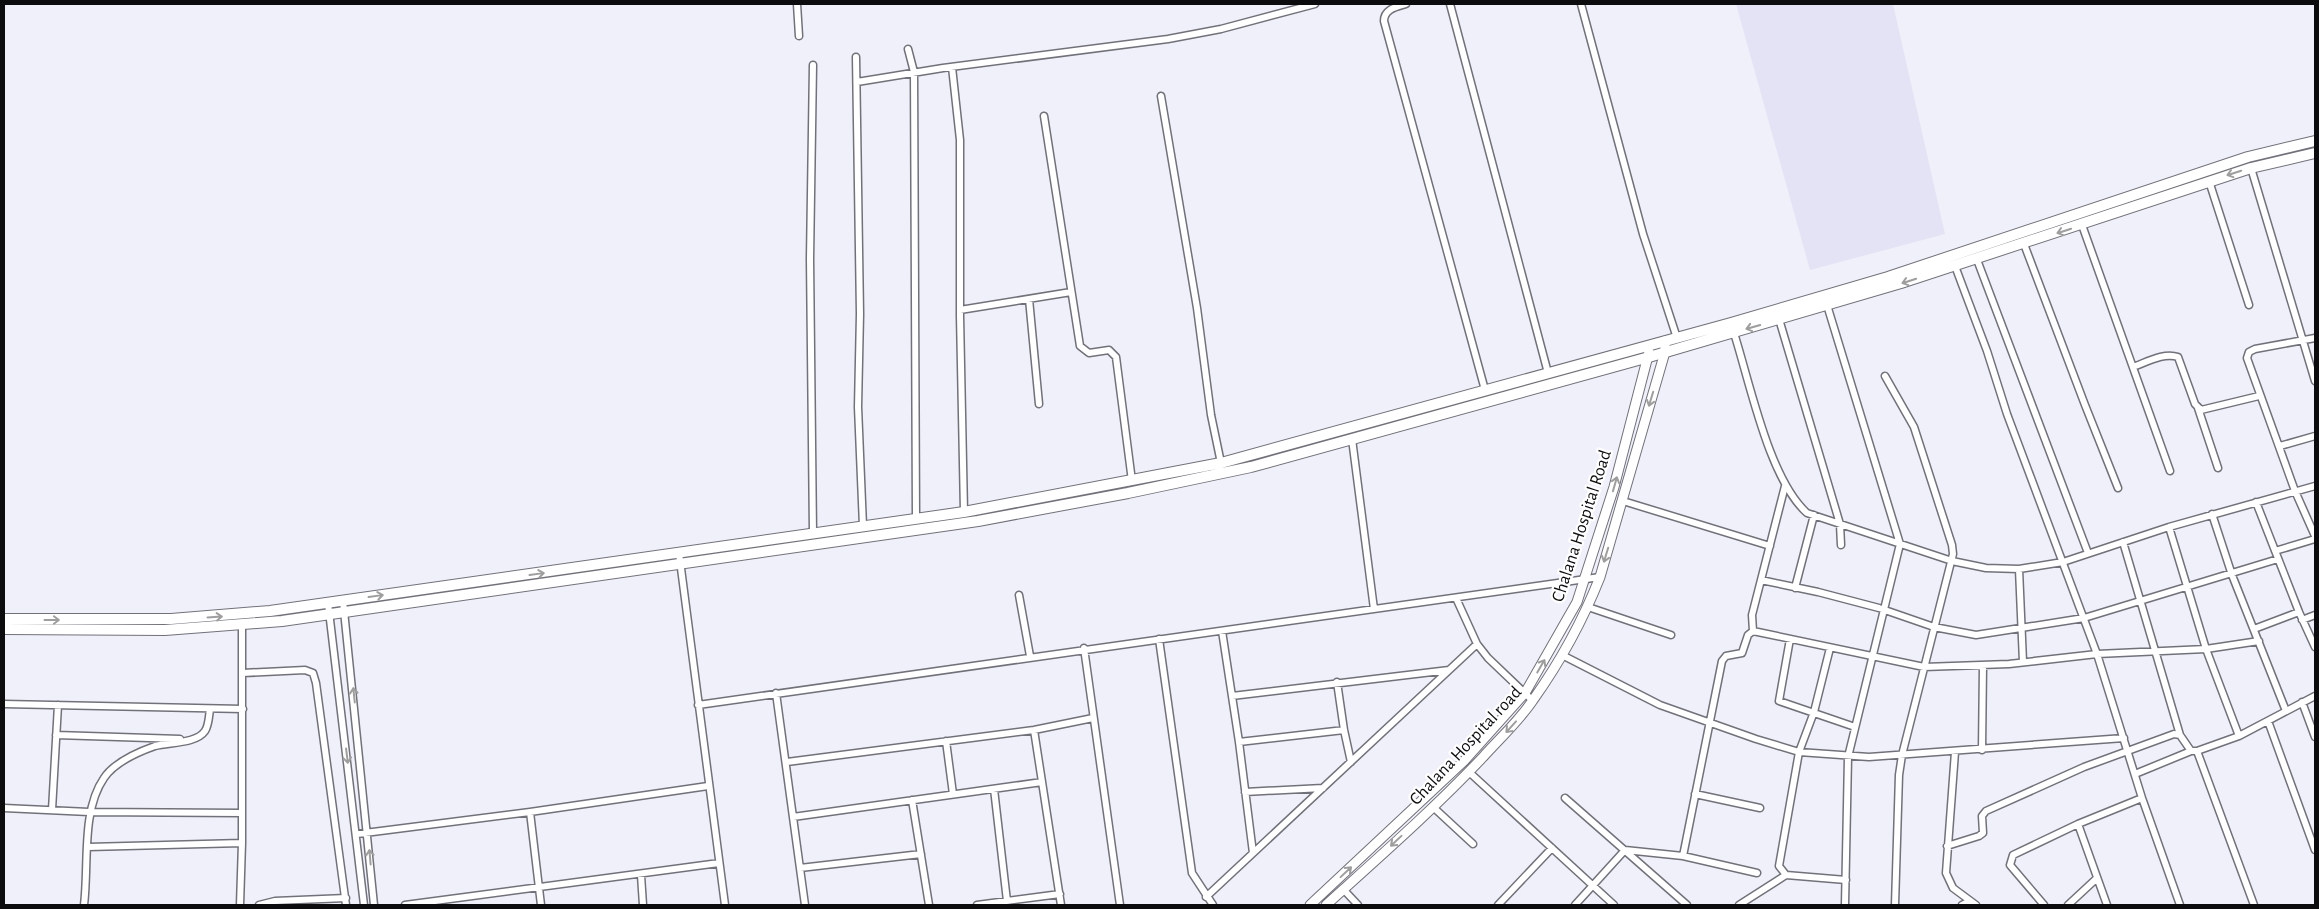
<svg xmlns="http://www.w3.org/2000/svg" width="2319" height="909" font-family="'Alegreya Sans',sans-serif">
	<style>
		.built { fill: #e3e3f5 }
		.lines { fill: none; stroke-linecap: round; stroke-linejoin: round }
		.minor-casing { stroke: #71717a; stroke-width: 9 }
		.tertiary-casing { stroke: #71717a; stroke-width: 11 }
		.primary-casing { stroke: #71717a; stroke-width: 12 }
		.minor { stroke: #fff; stroke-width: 6 }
		.tertiary { stroke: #fff; stroke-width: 9 }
		.primary { stroke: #fff; stroke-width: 10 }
		.oneway { stroke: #9e9e9f }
		.labels { text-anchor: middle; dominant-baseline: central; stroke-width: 4.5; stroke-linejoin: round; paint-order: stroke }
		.street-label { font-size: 18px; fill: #0c0c0f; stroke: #fefefe }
	</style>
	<rect width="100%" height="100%" fill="#f0f0fa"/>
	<!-- built -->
	<path class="built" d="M1736,4H1893L1945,234L1810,270Z"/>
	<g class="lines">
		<!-- minor casing -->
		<g class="minor-casing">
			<path id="minor" d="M797,4L799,36
				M1406,4C1396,7 1384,9 1384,21L1485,390
				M1450,4L1548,373
				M1581,4L1643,234L1677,338
				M908,49L914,72L916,518
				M856,57L860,314L858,407L863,526
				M813,65L810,259L813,534
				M952,67L960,140V316L964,512
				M857,82L943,68L1168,39L1221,29L1315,4
				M1161,96L1197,308L1211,415L1221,463
				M1044,116L1080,346L1089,353L1109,350L1116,357L1132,481
				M2251,168L2315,381
				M2209,181L2249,305
				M2082,225L2170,471
				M2024,244L2085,405L2118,488
				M1976,257L2088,553
				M1955,266L1987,351L2007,414L2097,654L2142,798L2180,905
				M1029,299L1039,404
				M1827,305L1900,544L1848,757L1845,905
				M960,310L1071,292
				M1779,319L1840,524L1841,545
				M1734,333C1750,383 1769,479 1807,513L1952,561L1986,568L2019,569L2063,562L2169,527L2315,486
				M2315,338L2255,349L2249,352L2247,358L2295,491L2315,536
				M2133,367C2147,362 2164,352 2178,357L2195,404L2201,410L2259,396
				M1885,376L1914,427L1952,545L1953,554L1902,755L1899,775L1895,905
				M2198,408L2218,468
				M1352,439L1374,609
				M2280,446L2315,436
				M1623,501L1770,546
				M2256,502L2299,612L2315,647
				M2212,514L2232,575L2286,711
				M2169,527L2206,649L2239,736
				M2123,542L2180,735
				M2275,551L2315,539
				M679,553L725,905
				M2019,569L2023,662
				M1761,580L1818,592L1879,608L1934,627L1976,635L2084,618L2278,559
				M1795,588L1814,515
				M1019,595L1030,656
				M1456,598L1477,644L1488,658L1533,701
				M343,601L374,905
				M328,603L364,905
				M1588,607L1671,635
				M2302,620L2315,615
				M2254,629L2299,612
				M1222,631L1239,742L1253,853
				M1753,631L1752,615L1785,486
				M1159,639L1192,873L1213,905
				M1790,639L1779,701L1855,727
				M1084,648L1120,905
				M1830,648L1814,712L1799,752L1779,866L1786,875L1846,880
				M1562,655L1660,705L1756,739L1799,752L1869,757L2124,738
				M243,673L305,670L313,673L316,683L346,905
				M1337,682L1344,730L1351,762
				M776,693L805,905
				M1232,696L1449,670
				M2302,702L2315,737
				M4,704L243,709
				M698,705L1600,577
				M2268,721L2315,850
				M1034,730L1061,905
				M56,735L180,739
				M946,741L953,794
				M1239,742L1344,730
				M1982,750L1983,665
				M2197,751L2254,905
				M1955,752L1946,873L1953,888L1976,905
				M787,762L1034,730L1093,718
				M1469,772L1614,905
				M2135,774L2191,751
				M994,789L1007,901
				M1245,792L1323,788
				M1695,794L1760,808
				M1565,798L1687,905
				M912,800L929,905
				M1433,807L1473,844
				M4,808L89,812L242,813
				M52,810L58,705
				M530,812L541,905
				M793,817L1042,782
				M2078,824L2107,905
				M357,834L530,812L708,786
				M1947,846L1979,836L1983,833L1982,816L1986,811L2084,767L2174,734L2180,735L2191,751H2197L2239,736L2315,696
				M88,847L242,843
				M1683,856L1722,661L1726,656L1742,653L1748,635L1753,631L1924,667L2009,664L2097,654L2206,649L2259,641
				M800,868L921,854
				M641,875L643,905
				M1343,889L1358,905
				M1206,897L1477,644
				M84,905C89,866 81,811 104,778C114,763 138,752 155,746C169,742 196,744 205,731C209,725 209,715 210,709
				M240,905L242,843V625
				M259,905L275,901L346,898
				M405,905L719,863
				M977,905L1060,894
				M1498,905L1552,848
				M1575,905L1625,850L1683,856L1757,873
				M1739,905L1786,875
				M1962,905L1970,901
				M2044,905L2010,865L2013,855L2078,824L2142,798
				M2068,905L2096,879"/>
		</g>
		<!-- tertiary casing -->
		<g class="tertiary-casing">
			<path id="tertiary" d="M1310,905L1464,761L1525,693L1577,602L1614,487L1649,352
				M1326,905C1379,857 1434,809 1483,757C1500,738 1519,721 1533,700C1560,662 1583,620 1600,577L1665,352V341"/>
		</g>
		<!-- primary casing -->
		<g class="primary-casing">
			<path id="primary" d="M4,619H171L270,611L964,512L1221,463L1731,323L1888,277L2248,157L2315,141
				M4,629L165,630L282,621L978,521L1128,493L1251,467L1649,357L1901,283L2251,168L2315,153"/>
		</g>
		<!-- minor -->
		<use href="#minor" class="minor"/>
		<!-- tertiary -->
		<use href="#tertiary" class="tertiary"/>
		<!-- primary -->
		<use href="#primary" class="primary"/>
	</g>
	<!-- one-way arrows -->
	<defs><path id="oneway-shaft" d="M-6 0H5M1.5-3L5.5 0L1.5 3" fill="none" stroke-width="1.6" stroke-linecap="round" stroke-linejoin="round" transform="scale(1.25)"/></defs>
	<g class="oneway">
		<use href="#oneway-shaft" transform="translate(2234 173) rotate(162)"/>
		<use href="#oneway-shaft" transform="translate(2064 231) rotate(162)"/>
		<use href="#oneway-shaft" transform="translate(1909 281) rotate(162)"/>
		<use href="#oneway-shaft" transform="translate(1753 327) rotate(164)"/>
		<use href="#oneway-shaft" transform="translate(1651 399) rotate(107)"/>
		<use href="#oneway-shaft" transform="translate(1615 484) rotate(-74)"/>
		<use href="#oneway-shaft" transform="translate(1606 555) rotate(107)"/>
		<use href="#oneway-shaft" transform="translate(537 574) rotate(-8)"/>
		<use href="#oneway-shaft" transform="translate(376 596) rotate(-8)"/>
		<use href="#oneway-shaft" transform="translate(215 617) rotate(-4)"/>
		<use href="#oneway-shaft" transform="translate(52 620)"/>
		<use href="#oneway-shaft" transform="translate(1541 666) rotate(-60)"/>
		<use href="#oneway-shaft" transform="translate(354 695) rotate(-96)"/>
		<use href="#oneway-shaft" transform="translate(1511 727) rotate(132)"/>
		<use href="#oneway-shaft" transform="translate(347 756) rotate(83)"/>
		<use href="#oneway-shaft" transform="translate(1396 841) rotate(137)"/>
		<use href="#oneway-shaft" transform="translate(370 857) rotate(-95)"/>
		<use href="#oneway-shaft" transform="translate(1346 872) rotate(-43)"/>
	</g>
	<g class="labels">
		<!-- street labels -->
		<g class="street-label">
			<text transform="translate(1582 526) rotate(-72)">Chalana Hospital Road</text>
			<text transform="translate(1466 746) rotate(-47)">Chalana Hospital road</text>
		</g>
	</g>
	<!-- border -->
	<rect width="2319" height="909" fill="none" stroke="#0c0c0f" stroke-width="10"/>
</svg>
